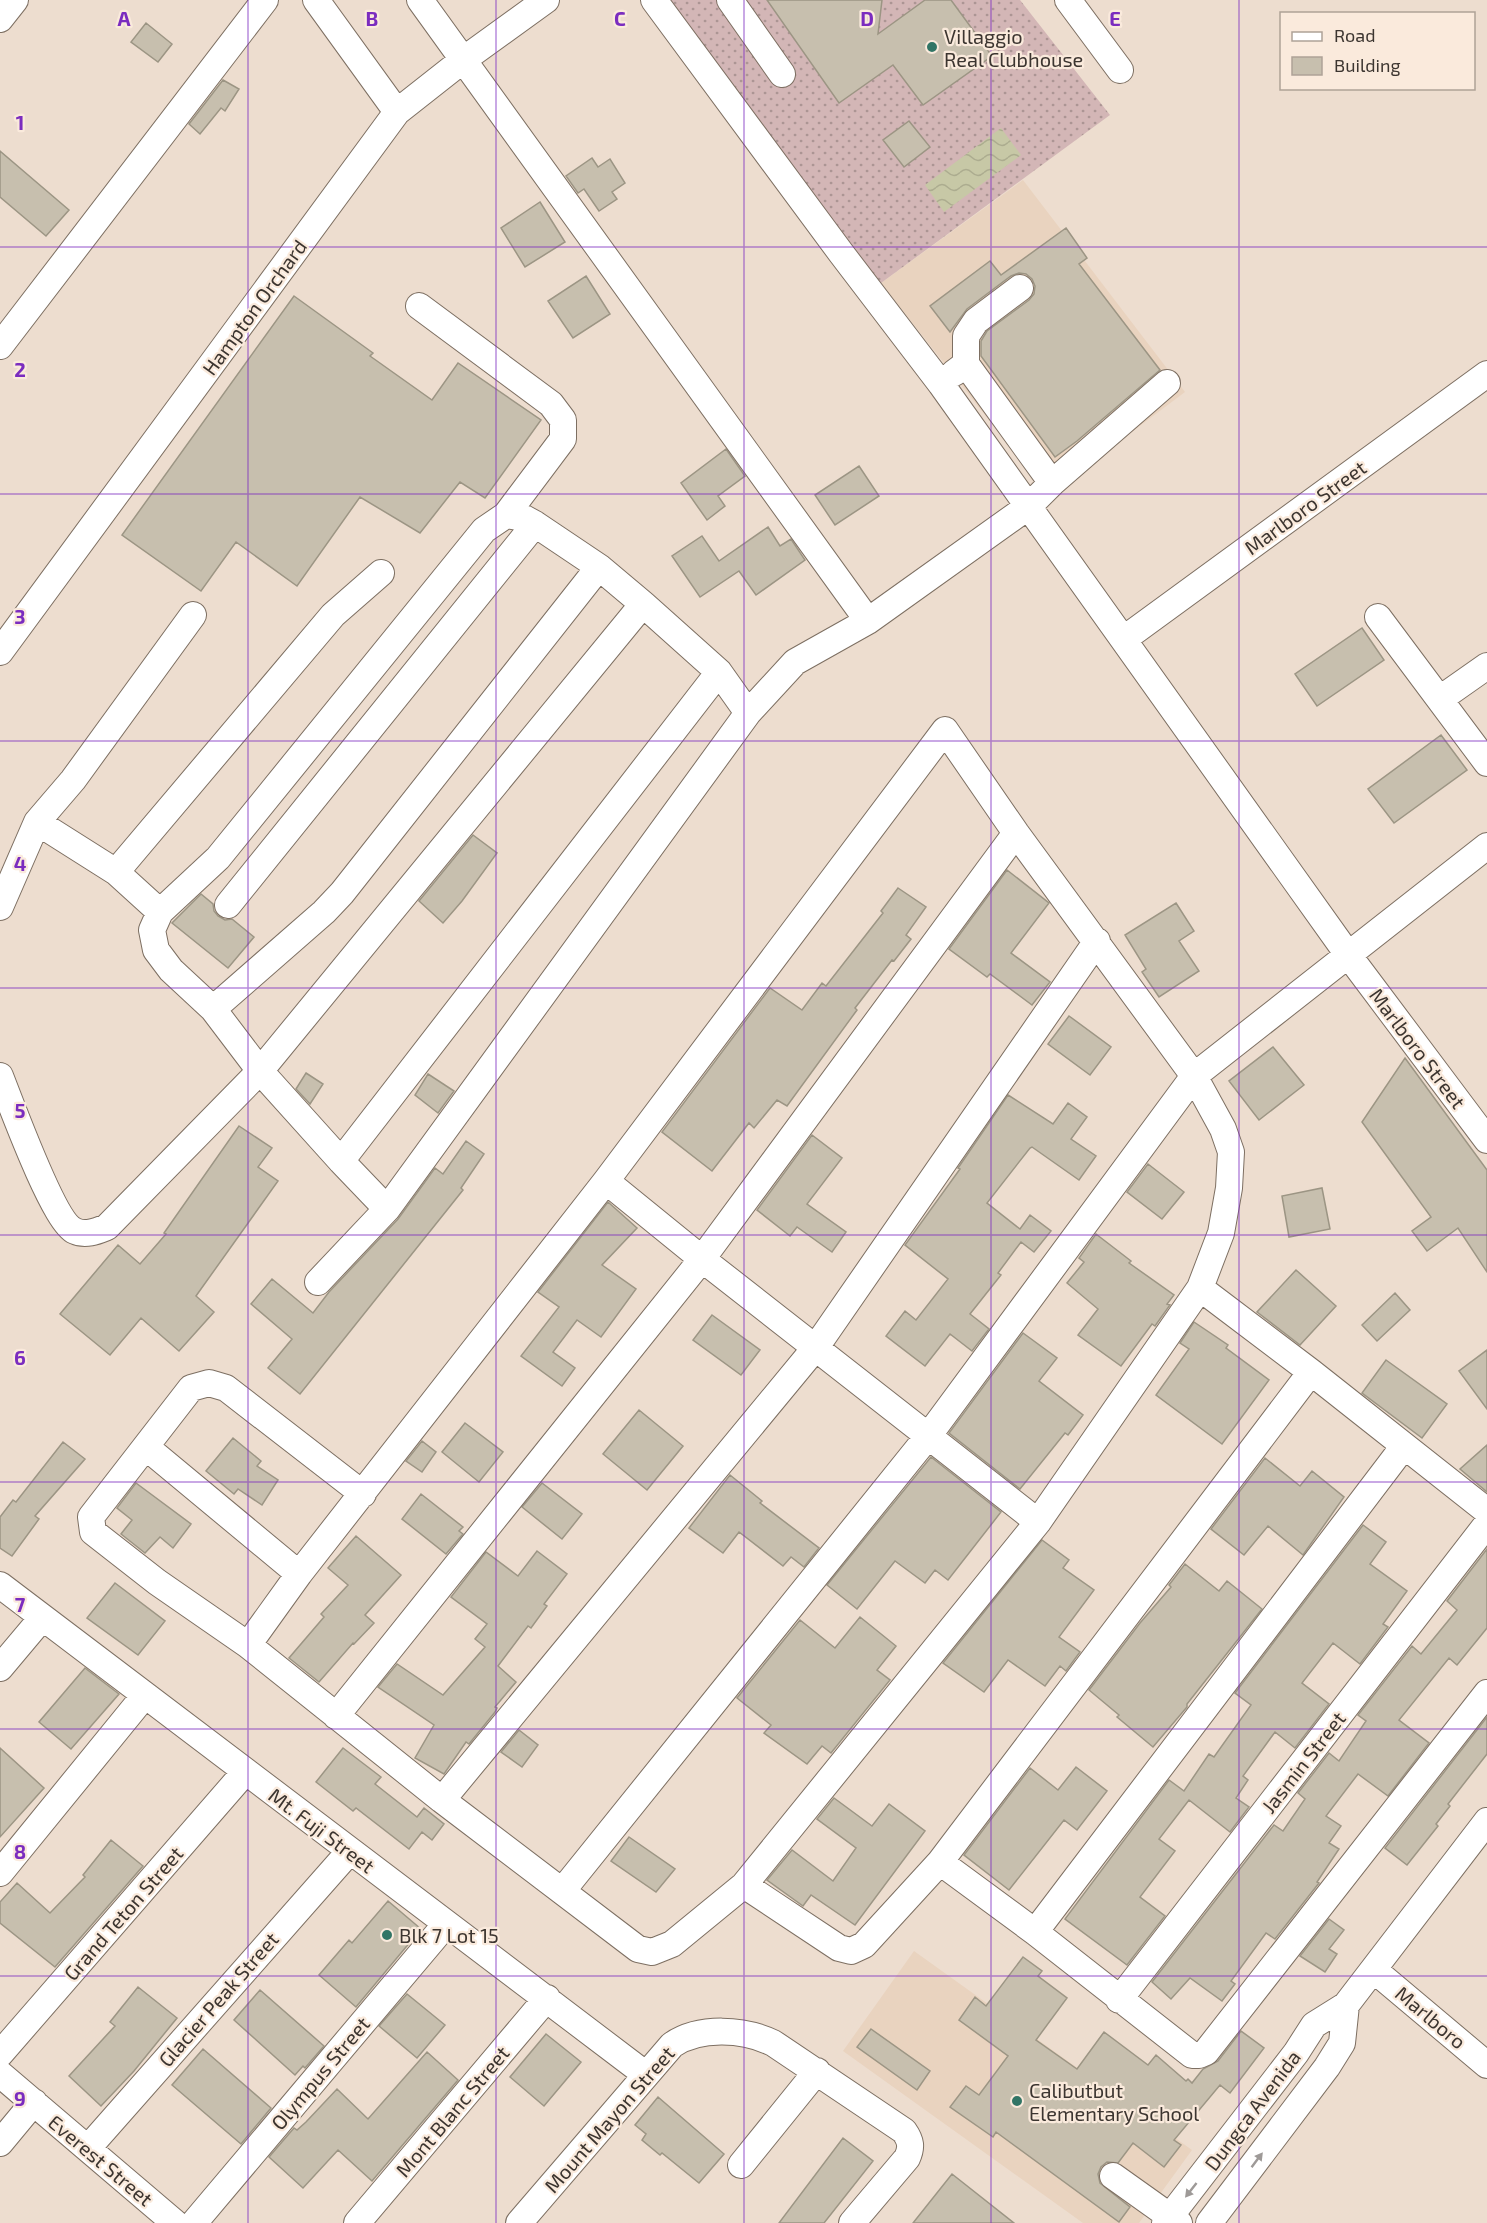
<svg xmlns="http://www.w3.org/2000/svg" width="1487" height="2223" font-family="'Exo 2',sans-serif">
	<style>
		.built { fill: #e9d3bf }
		.grass { fill: url(#grass-dots) }
		.water { fill: url(#water-waves) }
		.building { fill: #c7bfae; stroke: #9c9584; stroke-width: 1.5 }
		.lines { fill: none; stroke-linecap: round; stroke-linejoin: round }
		.minor-casing { stroke: #7d6f62; stroke-width: 28 }
		.minor { stroke: #fff; stroke-width: 26 }
		.oneway { fill: #9e9a98 }
		.grid { fill: none; stroke: #7b2cbf; stroke-width: 1.5; stroke-opacity: 0.55 }
		.poi-dot { fill: #327566; stroke: #faeadc; stroke-width: 2 }
		.labels { text-anchor: middle; dominant-baseline: central; stroke-width: 4.5; stroke-linejoin: round; paint-order: stroke }
		.poi-label { font-size: 20px; fill: #3c3530; stroke: #faeadc; text-anchor: start }
		.street-label { font-size: 20px; fill: #3c3530; stroke: #faeadc }
		.grid-label { font-size: 20px; text-anchor: middle; font-weight: bold; fill: #7b2cbf; stroke: #faeadc; stroke-width: 4.5; stroke-linejoin: round; paint-order: stroke }
	</style>
	<defs>
		<pattern id="grass-dots" width="8" height="8" patternUnits="userSpaceOnUse" patternTransform="scale(1.5)"><rect width="8" height="8" fill="#d3b6b6"/><path d="M2 2h.1M6 6h.1" fill="none" stroke="#ac9594" stroke-width="1.8" stroke-linecap="round"/></pattern>
		<pattern id="water-waves" width="16" height="10" patternUnits="userSpaceOnUse" patternTransform="scale(1.5)"><rect width="16" height="10" fill="#c7c8a6"/><path d="M0 5q4-4 8 0t8 0" fill="none" stroke="#acac8f"/></pattern>
	</defs>
	<rect width="100%" height="100%" fill="#edddcf"/>
	<!-- built -->
	<path class="built" d="M1023,180L1185,392L1048,495L881,283Z
		M914,1951L1192,2150L1139,2223H1083L843,2051Z"/>
	<!-- grass -->
	<path class="grass" d="M670,0H1020L1110,115L881,283L662,4Z"/>
	<!-- water -->
	<path class="water" d="M1001,128L1021,155L944,212L925,185Z"/>
	<!-- building -->
	<path class="building" d="M767,0H882L878,34L925,0H951L992,56L923,105L893,65L839,103Z
		M146,23L172,44L158,62L131,42Z
		M223,80L239,89L225,111L221,108L200,134L189,124Z
		M909,121L930,147L904,167L883,140Z
		M0,151L69,210L46,236L0,197Z
		M592,158L598,167L610,159L625,183L612,192L617,199L599,211L584,189L578,193L566,176Z
		M540,202L565,242L525,267L501,228Z
		M1066,228L1087,258L1079,264L1160,370L1077,441L1055,457L981,356V341L987,331L1029,300L1034,294L1035,286L1032,279L1026,274L1019,273L1011,276L967,309L950,332L930,306L990,261L1001,275Z
		M586,276L610,314L573,338L548,301Z
		M294,296L373,353L370,356L432,400L458,363L541,420L485,498L460,482L420,533L360,497L297,586L236,542L201,591L122,535Z
		M726,449L745,476L718,496L725,506L707,520L681,483Z
		M859,466L879,496L835,525L815,495Z
		M768,527L780,546L791,539L805,560L756,595L739,571L700,597L672,556L702,536L719,561Z
		M1362,628L1384,660L1317,706L1295,674Z
		M1441,735L1467,770L1394,823L1368,789Z
		M473,835L497,853L462,901L443,923L419,901Z
		M1007,870L1049,903L1011,953L1050,982L1032,1005L990,974L987,977L949,949Z
		M898,888L926,907L906,935L911,939L894,961L892,960L855,1008L857,1010L787,1106L777,1100L754,1128L749,1123L712,1171L662,1132L770,988L802,1010L822,983L826,986L883,913L881,911Z
		M201,894L213,904L214,911L218,916L225,920L232,919L254,937L228,968L172,923Z
		M1176,903L1194,931L1179,941L1199,971L1159,997L1142,972L1146,969L1125,935Z
		M1069,1016L1111,1047L1090,1075L1048,1044Z
		M1273,1047L1304,1085L1259,1120L1229,1081Z
		M1405,1058L1487,1170V1272L1458,1228L1427,1251L1412,1231L1431,1217L1362,1122Z
		M306,1073L323,1084L310,1104L296,1089Z
		M428,1074L454,1091L438,1113L415,1095Z
		M1008,1095L1053,1124L1068,1103L1087,1117L1071,1139L1096,1156L1079,1180L1032,1147L1030,1148L987,1203L1020,1229L1030,1215L1051,1231L1034,1252L1021,1242L998,1273L1001,1275L970,1314L989,1329L972,1351L950,1334L925,1366L886,1336L905,1311L916,1320L948,1279L905,1245L960,1169L958,1168Z
		M239,1126L272,1148L258,1167L278,1181L196,1296L214,1312L179,1351L141,1318L110,1355L60,1314L118,1245L140,1264L166,1234L164,1233Z
		M812,1135L842,1158L807,1204L846,1232L832,1252L797,1227L790,1236L757,1210Z
		M466,1141L484,1154L461,1188L463,1190L300,1394L268,1368L292,1339L251,1304L272,1279L313,1313L329,1292L398,1219L435,1168L443,1174Z
		M1148,1164L1184,1192L1162,1219L1127,1192Z
		M1322,1188L1330,1229L1289,1237L1282,1196Z
		M608,1202L637,1228L602,1265L636,1289L601,1337L577,1320L553,1352L575,1368L562,1386L521,1356L559,1307L538,1292Z
		M1096,1234L1131,1261L1129,1263L1174,1295L1167,1304L1170,1305L1155,1326L1152,1324L1121,1366L1078,1335L1098,1309L1067,1283L1084,1262L1079,1258Z
		M1296,1270L1336,1306L1300,1345L1257,1312Z
		M1395,1293L1410,1310L1377,1341L1362,1325Z
		M712,1315L760,1350L741,1375L693,1340Z
		M1194,1322L1228,1345L1226,1348L1269,1380L1222,1444L1156,1395L1189,1349L1180,1343Z
		M1023,1333L1057,1358L1039,1381L1083,1415L1068,1435L1065,1433L1020,1489L949,1433Z
		M1487,1350V1409L1459,1371Z
		M1386,1360L1447,1404L1422,1438L1362,1393Z
		M639,1410L683,1446L647,1490L603,1454Z
		M465,1423L503,1452L479,1482L442,1452Z
		M233,1438L261,1461L257,1466L278,1480L262,1505L238,1489L234,1494L206,1471Z
		M422,1441L436,1452L422,1472L406,1461Z
		M63,1442L85,1459L35,1516L39,1519L12,1556L0,1548V1517L13,1500L16,1502Z
		M1487,1445V1492L1460,1469Z
		M931,1457L1001,1512L948,1580L935,1570L925,1583L895,1561L857,1609L827,1585Z
		M1265,1458L1300,1486L1312,1471L1344,1497L1303,1555L1268,1526L1244,1555L1211,1529Z
		M730,1475L762,1501L760,1503L819,1548L804,1567L791,1557L783,1566L739,1532L723,1553L689,1528Z
		M136,1483L191,1524L173,1548L160,1537L145,1553L121,1534L132,1520L117,1508Z
		M542,1483L582,1514L562,1539L522,1507Z
		M421,1494L463,1527L459,1531L463,1534L446,1554L402,1519Z
		M1363,1525L1386,1542L1370,1564L1407,1591L1383,1624L1388,1627L1360,1664L1333,1643L1302,1683L1329,1704L1295,1748L1275,1732L1243,1776L1248,1780L1236,1798L1249,1807L1230,1832L1189,1800L1159,1839L1175,1851L1140,1897L1165,1916L1127,1965L1065,1919L1169,1780L1184,1791L1209,1754L1214,1757L1251,1705L1235,1693Z
		M356,1536L401,1575L365,1615L374,1623L354,1644L353,1643L319,1682L289,1658L324,1617L321,1614L348,1585L328,1568Z
		M1042,1540L1069,1560L1063,1568L1094,1590L1059,1637L1080,1652L1066,1671L1060,1666L1045,1686L1008,1660L984,1692L943,1663Z
		M1487,1549V1628L1457,1665L1449,1658L1399,1720L1429,1743L1388,1796L1358,1774L1326,1816L1341,1826L1329,1843L1339,1849L1317,1882L1319,1883L1275,1939L1266,1933L1231,1981L1235,1984L1222,2001L1190,1978L1171,1999L1152,1982L1274,1825L1283,1831L1305,1799L1298,1793L1329,1753L1339,1761L1366,1721L1358,1715L1412,1646L1421,1654L1457,1610L1447,1601Z
		M537,1551L567,1574L544,1604L547,1606L531,1628L528,1626L498,1666L516,1682L495,1707L497,1708L495,1712L469,1744L466,1742L444,1774L415,1758L434,1725L378,1687L397,1664L443,1695L485,1647L475,1639L487,1624L451,1597L486,1552L518,1576Z
		M1185,1564L1219,1591L1227,1581L1262,1609L1187,1704V1707L1153,1747L1117,1717L1119,1715L1089,1690L1140,1623L1171,1587L1169,1585Z
		M115,1583L165,1621L138,1655L87,1618Z
		M860,1617L896,1646L877,1670L890,1680L831,1753L822,1746L807,1764L764,1733L771,1725L737,1698L800,1620L835,1648Z
		M85,1668L119,1694L71,1749L39,1722Z
		M1487,1717V1754L1448,1804L1450,1806L1436,1824L1438,1826L1407,1865L1385,1848Z
		M519,1730L538,1745L522,1767L501,1752Z
		M0,1748L44,1788L0,1837Z
		M343,1748L381,1777L375,1784L417,1817L424,1808L444,1824L432,1840L422,1832L409,1849L356,1808L353,1811L316,1782Z
		M1076,1767L1107,1791L1077,1830L1064,1820L1009,1890L964,1855L1030,1768L1058,1790Z
		M834,1798L872,1826L889,1804L925,1831L855,1925L811,1895L803,1906L767,1880L792,1850L833,1881L856,1848L817,1819Z
		M629,1837L675,1869L656,1892L611,1861Z
		M111,1840L143,1866L55,1967L0,1923V1902L17,1883L50,1913L85,1877L83,1875Z
		M388,1901L421,1929L356,2007L319,1975L349,1940L352,1943Z
		M1329,1919L1344,1930L1329,1949L1337,1954L1325,1972L1300,1956Z
		M1023,1957L1042,1971L1038,1976L1067,1998L1036,2040L1077,2069L1104,2032L1148,2065L1156,2055L1186,2081L1188,2079L1192,2083L1203,2069L1218,2061L1241,2031L1264,2048L1230,2093L1220,2085L1174,2140L1181,2145L1164,2167L1133,2143L1118,2163L1107,2162L1101,2167L1098,2174L1100,2183L1130,2207L1119,2222L996,2132L993,2137L950,2107L966,2086L979,2095L1008,2056L959,2020L975,1997L986,2006Z
		M138,1987L177,2018L134,2071L101,2106L69,2076L115,2026L110,2022Z
		M260,1990L324,2046L305,2068L303,2066L295,2075L234,2020Z
		M407,1994L445,2025L417,2058L379,2026Z
		M871,2029L930,2071L917,2090L857,2047Z
		M546,2034L581,2062L544,2106L510,2077Z
		M203,2049L271,2108L241,2144L172,2085Z
		M427,2052L458,2080L372,2181L338,2150L303,2188L269,2157L294,2128L297,2130L306,2122L337,2089L368,2119Z
		M658,2097L724,2154L699,2183L662,2153L660,2155L642,2140L646,2134L635,2125Z
		M843,2138L873,2161L824,2223H779Z
		M952,2174L1014,2223H913Z"/>
	<g class="lines">
		<!-- minor casing -->
		<g class="minor-casing">
			<path id="minor" d="M316,0L397,112
				M420,0L868,621
				M654,0L841,253L941,384L1349,956L1487,1140
				M730,0L782,74
				M1068,0L1120,70
				M0,19L15,0
				M419,306L551,404L563,420V439L506,515
				M0,346L265,0
				M966,364L1052,483L1167,383
				M954,373L966,364V336L976,321L1020,288
				M381,573L333,615L116,872L160,912L152,930L156,950L171,970L213,1009L260,1071L341,1161L387,1209
				M1378,617L1487,763
				M1124,639L1487,374
				M0,652L397,112L463,60L546,0
				M1440,699L1487,666
				M37,822L116,872
				M228,905L535,524
				M0,907L37,822L73,780L193,615
				M160,912L218,858L484,530L506,515L524,518L535,524L599,567L643,604L719,672L748,713
				M213,1009L324,912L342,893L599,567
				M0,1076C11,1104 54,1222 75,1231C86,1236 97,1231 107,1227L260,1071L643,604
				M341,1161L719,672
				M606,1181L702,1259L1038,1522
				M318,1282L387,1209L748,713L795,662L868,621L1029,506L1052,483
				M1200,1288L1311,1372L1487,1511
				M146,1447L299,1574
				M0,1585L645,2074
				M248,1645L299,1574L606,1181L945,730L1016,833L1194,1076L1223,1129L1231,1152L1229,1188L1221,1233L1200,1288L1038,1522L744,1885L672,1944L652,1952L638,1949L442,1800L248,1645L157,1582L93,1532L91,1517L191,1388L209,1383L226,1388L363,1494
				M0,1668L42,1618
				M336,1716L702,1259L1016,833
				M442,1800L816,1347L1097,941
				M940,1862L1035,1932L1192,2055H1199L1206,2052L1487,1693
				M0,1873L145,1695
				M744,1885L839,1948L851,1951L864,1945L940,1862L1311,1372
				M563,1890L929,1435L1194,1076L1487,846
				M1035,1932L1404,1446
				M1374,1970L1487,2065
				M1119,2000L1487,1524
				M0,2054L245,1772
				M0,2074L175,2223
				M0,2143L34,2102
				M88,2148L350,1851
				M741,2165L817,2071
				M1113,2176L1179,2223
				M194,2223L446,1924
				M357,2223L547,1998
				M519,2223L672,2045C700,2026 744,2029 773,2043L904,2131C911,2141 912,2147 907,2158L852,2223
				M1165,2223L1296,2053L1314,2025L1346,2005L1487,1821
				M1209,2223L1327,2067L1342,2043L1346,2005"/>
		</g>
		<!-- minor -->
		<use href="#minor" class="minor"/>
	</g>
	<!-- one-way arrows -->
	<defs><path id="oneway-solid" d="M-6-.8H1V-3.2L6.5 0L1 3.2V.8H-6Z" transform="scale(1.5)"/></defs>
	<g class="oneway">
		<use href="#oneway-solid" transform="translate(1257 2160) rotate(-53)"/>
		<use href="#oneway-solid" transform="translate(1191 2190) rotate(128)"/>
	</g>
	<!-- grid -->
	<path class="grid" d="M248,0V2223M496,0V2223M744,0V2223M991,0V2223M1239,0V2223M0,247H1487M0,494H1487M0,741H1487M0,988H1487M0,1235H1487M0,1482H1487M0,1729H1487M0,1976H1487"/>
	<!-- markers -->
	<g class="poi-dot">
		<circle cx="932" cy="47" r="6"/>
		<circle cx="387" cy="1935" r="6"/>
		<circle cx="1017" cy="2101" r="6"/>
	</g>
	<g class="labels">
		<!-- poi labels -->
		<g class="poi-label">
			<text x="944" y="36">Villaggio<tspan x="944" dy="23">Real Clubhouse</tspan></text>
			<text x="399" y="1935">Blk 7 Lot 15</text>
			<text x="1029" y="2090">Calibutbut<tspan x="1029" dy="23">Elementary School</tspan></text>
		</g>
		<!-- street labels -->
		<g class="street-label">
			<text transform="translate(254 307) rotate(-54)">Hampton Orchard</text>
			<text transform="translate(1305 507) rotate(-36)">Marlboro Street</text>
			<text transform="translate(1418 1048) rotate(53)">Marlboro Street</text>
			<text transform="translate(1303 1762) rotate(-52)">Jasmin Street</text>
			<text transform="translate(322 1830) rotate(37)">Mt. Fuji Street</text>
			<text transform="translate(123 1913) rotate(-49)">Grand Teton Street</text>
			<text transform="translate(218 1999) rotate(-49)">Glacier Peak Street</text>
			<text transform="translate(1431 2017) rotate(40)">Marlboro</text>
			<text transform="translate(320 2073) rotate(-50)">Olympus Street</text>
			<text transform="translate(1252 2110) rotate(-53)">Dungca Avenida</text>
			<text transform="translate(452 2111) rotate(-50)">Mont Blanc Street</text>
			<text transform="translate(609 2119) rotate(-49)">Mount Mayon Street</text>
			<text transform="translate(101 2160) rotate(40)">Everest Street</text>
		</g>
	</g>
	<g class="grid-label">
		<text x="124" y="26">A</text>
		<text x="372" y="26">B</text>
		<text x="620" y="26">C</text>
		<text x="867" y="26">D</text>
		<text x="1115" y="26">E</text>
		<text x="20" y="130">1</text>
		<text x="20" y="377">2</text>
		<text x="20" y="624">3</text>
		<text x="20" y="871">4</text>
		<text x="20" y="1118">5</text>
		<text x="20" y="1365">6</text>
		<text x="20" y="1612">7</text>
		<text x="20" y="1859">8</text>
		<text x="20" y="2106">9</text>
	</g>
	<!-- legend -->
	<rect x="1280" y="12" width="195" height="78" fill="#faeadc" stroke="#aea297" stroke-width="1.5"/>
	<rect x="1292" y="32" width="30" height="9" fill="#ffffff" stroke="#aea297" stroke-width="1.5"/>
	<text x="1334" y="42" font-size="18" fill="#3c3530">Road</text>
	<rect x="1292" y="57" width="30" height="18" fill="#c7bfae" stroke="#aea297" stroke-width="1.5"/>
	<text x="1334" y="72" font-size="18" fill="#3c3530">Building</text>
</svg>
